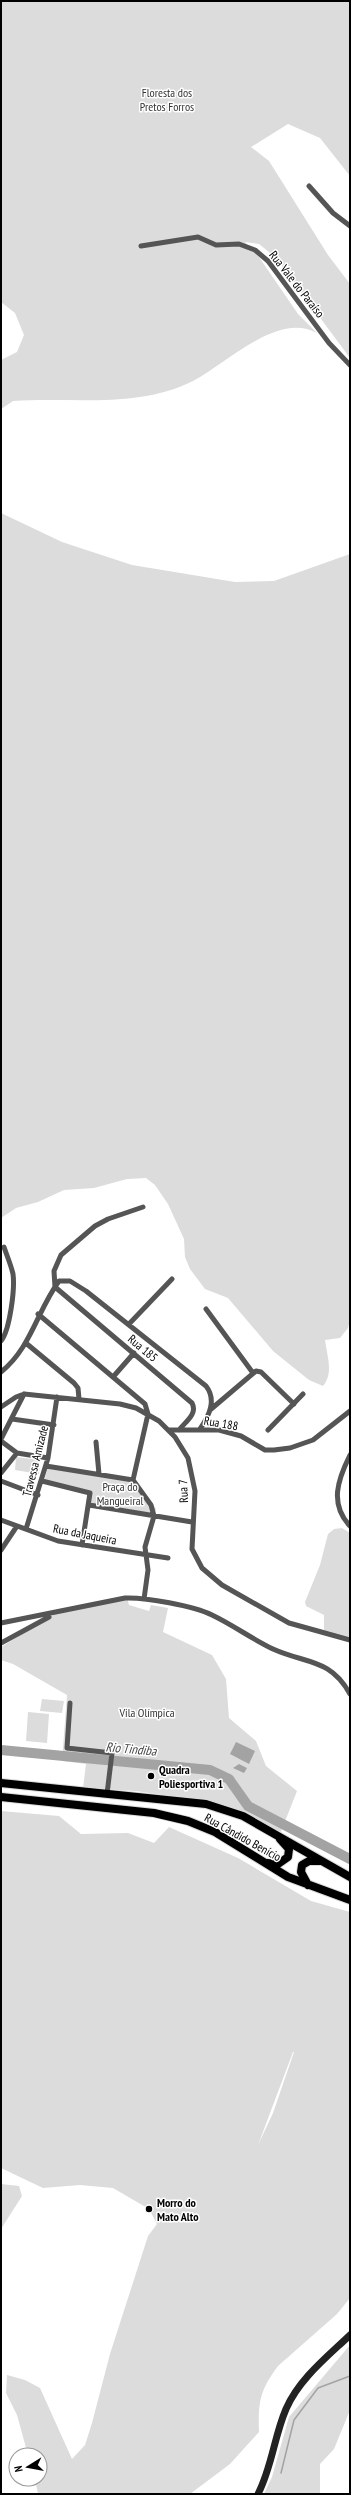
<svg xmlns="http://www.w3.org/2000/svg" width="351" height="2495" font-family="'PT Sans Narrow',sans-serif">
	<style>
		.green { fill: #dcdcdc; fill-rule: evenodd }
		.water { fill: #a3a3a3 }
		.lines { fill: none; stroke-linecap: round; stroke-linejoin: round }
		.stream { stroke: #a3a3a3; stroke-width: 1.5 }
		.river { stroke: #a3a3a3; stroke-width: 10 }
		.primary-casing { stroke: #dbdbdb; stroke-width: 10 }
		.street { stroke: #555; stroke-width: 5 }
		.secondary { stroke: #222; stroke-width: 7 }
		.primary { stroke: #000; stroke-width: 8 }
		.poi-dot { fill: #000; stroke: #fff; stroke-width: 1.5 }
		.labels { text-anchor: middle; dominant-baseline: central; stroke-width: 3; stroke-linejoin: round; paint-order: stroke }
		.park-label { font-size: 12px; fill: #333; stroke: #fff }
		.street-label { font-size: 12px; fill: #000; stroke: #fff }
		.poi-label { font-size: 12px; font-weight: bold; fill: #000; stroke: #fff; text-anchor: start }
		.water-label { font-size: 13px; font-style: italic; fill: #444; stroke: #fff }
	</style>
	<rect width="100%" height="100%" fill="#fff"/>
	<!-- green -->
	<path class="green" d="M1,1H350V176L320,138L288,124L251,147L269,161L328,255L350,284V358L275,257L259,244L245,242L259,257L298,314L317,333C278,311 226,364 193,381C137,409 73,397 13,401L1,409V360L17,352L24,335L15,313L1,302Z
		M1,513L62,542L132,565L235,582L274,581L350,554V1320L348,1328L340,1338L325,1340C327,1356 334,1373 323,1386L309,1380L273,1351L228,1298L205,1289L190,1269L185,1257L184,1239L168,1204L155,1185L146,1178L127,1179L94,1188L64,1190L38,1202L16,1208L1,1218Z
		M16,1457L40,1460L39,1474L15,1470Z
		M48,1466L134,1479L156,1509L154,1516L89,1505L92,1491L44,1482Z
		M342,1528L350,1533V1637L324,1630V1615L306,1606L305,1602L320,1565L328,1534L334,1529Z
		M127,1598L129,1605L149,1611L151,1605L168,1608L163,1632L212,1655L226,1679L229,1718L256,1741L266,1766L297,1791L280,1834L196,1800L136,1791L83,1788L86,1764L62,1761L67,1695L13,1664L1,1660V1647L55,1614Z
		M42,1699L64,1701L62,1713L40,1711Z
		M28,1712L49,1714L47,1743L26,1741Z
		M1,1811L59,1816L81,1834L128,1833L154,1843L169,1827L238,1858L311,1901L350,1912V2298L337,2314L278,2366C260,2390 258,2402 259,2432L230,2464L190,2494H38L35,2479H40V2455H28L17,2415L6,2393L7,2375L25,2380L40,2388L72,2459L85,2445L92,2423L110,2354L148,2236L157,2224L149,2209L113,2188L80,2185L43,2188L1,2168ZM294,2052L273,2113L258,2145L293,2052Z
		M1,2184L19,2186L22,2196L1,2229Z
		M350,2345V2410L334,2449L320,2464V2494H264L272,2477L289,2417Z"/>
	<!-- water -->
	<path class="water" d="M236,1742L255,1751L249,1764L230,1754Z
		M239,1764L247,1768L244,1773L233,1768Z"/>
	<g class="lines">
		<!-- stream -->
		<path class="stream" d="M281,2473L294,2420L318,2388L350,2376"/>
		<!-- river -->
		<path class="river" d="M1,1750L210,1770L229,1779L248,1806L350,1859"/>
		<!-- primary casing -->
		<g class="primary-casing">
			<path id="primary" d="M1,1783L206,1804L243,1816L350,1877
				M1,1797L154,1813L188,1821L215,1832L288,1877L350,1900
				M267,1863L278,1864L288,1857L289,1849L280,1839
				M308,1885L301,1872L302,1865L309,1861H321"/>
		</g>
		<!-- street -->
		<path class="street" d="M309,186L333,213L350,226
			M141,246L198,237L216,245L239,244L255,250L268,261L329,343L350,365
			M55,1287L192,1403C198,1414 185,1422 179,1430
			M55,1287L54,1271L61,1255L95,1226L108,1219L143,1207
			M206,1309L253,1373
			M38,1314L145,1404L148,1414L133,1480
			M129,1324L172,1279
			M1,1341C10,1330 15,1288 13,1274C11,1265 7,1256 4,1247
			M27,1344L74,1383L78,1388L79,1399
			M1,1372C31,1348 37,1311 59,1281H70L86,1291L206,1386C217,1400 209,1416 200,1429
			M113,1377L134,1353
			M1,1407L16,1397L24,1394L120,1404L136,1408L159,1421L175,1437L188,1458L195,1491L192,1549L202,1568L222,1585L289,1623L350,1640
			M210,1410L256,1371L261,1372L294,1404
			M12,1419L54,1425
			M169,1430H219L241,1436L265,1450H274L290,1448L313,1440L350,1411
			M268,1430L303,1394
			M1,1439L24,1394
			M1,1441L17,1453L48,1458
			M96,1442L99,1474
			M350,1455C338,1479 329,1504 350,1526
			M46,1466L133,1480L151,1505L154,1516L145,1547L148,1570L144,1599
			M1,1473L17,1453
			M1,1481L38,1495
			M42,1481L90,1493L82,1545
			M89,1505L192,1522
			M1,1520L58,1541L168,1558
			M26,1529L48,1458L57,1397
			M1,1550L17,1526
			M1,1623L125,1598C145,1597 194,1606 212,1615C233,1625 252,1639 273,1649C306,1664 330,1658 350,1694
			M1,1643L49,1617
			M70,1703L67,1748L112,1753L107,1794"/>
		<!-- secondary -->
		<path class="secondary" d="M258,2494C272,2467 274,2437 286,2409C299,2379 327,2357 350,2335"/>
		<!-- primary -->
		<use href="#primary" class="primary"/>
	</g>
	<!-- markers -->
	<g class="poi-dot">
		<circle cx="151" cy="1776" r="4"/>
		<circle cx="149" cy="2209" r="4"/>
	</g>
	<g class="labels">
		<!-- park labels -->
		<g class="park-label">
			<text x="167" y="92">Floresta dos<tspan x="167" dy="14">Pretos Forros</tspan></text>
			<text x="120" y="1486">Praça do<tspan x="120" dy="14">Mangueiral</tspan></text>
			<text x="147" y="1712">Vila Olímpica</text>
		</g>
		<!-- street labels -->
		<g class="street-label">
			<text transform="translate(297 284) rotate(52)">Rua Vale do Paraíso</text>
			<text transform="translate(143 1348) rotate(40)">Rua 185</text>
			<text transform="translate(221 1423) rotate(10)">Rua 188</text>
			<text transform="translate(35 1461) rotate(-76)">Travessa Amizade</text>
			<text transform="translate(183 1491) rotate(-92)">Rua 7</text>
			<text transform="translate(85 1534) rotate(11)">Rua da Jaqueira</text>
			<text transform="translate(243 1837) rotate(29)">Rua Cândido Benício</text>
		</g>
		<!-- poi labels -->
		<g class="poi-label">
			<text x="159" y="1769">Quadra<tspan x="159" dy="14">Poliesportiva 1</tspan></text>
			<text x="157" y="2202">Morro do<tspan x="157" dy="14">Mato Alto</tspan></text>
		</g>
		<!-- water labels -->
		<g class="water-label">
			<text transform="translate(131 1749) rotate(5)">Rio Tindiba</text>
		</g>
	</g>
	<!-- border -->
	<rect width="351" height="2495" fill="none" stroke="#000000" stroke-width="4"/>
	<!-- north arrow -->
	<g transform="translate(28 2467) rotate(259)"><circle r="19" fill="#ffffff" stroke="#999999"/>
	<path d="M0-3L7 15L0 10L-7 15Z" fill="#000000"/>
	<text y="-6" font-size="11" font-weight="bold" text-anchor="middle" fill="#000000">N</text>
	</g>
</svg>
